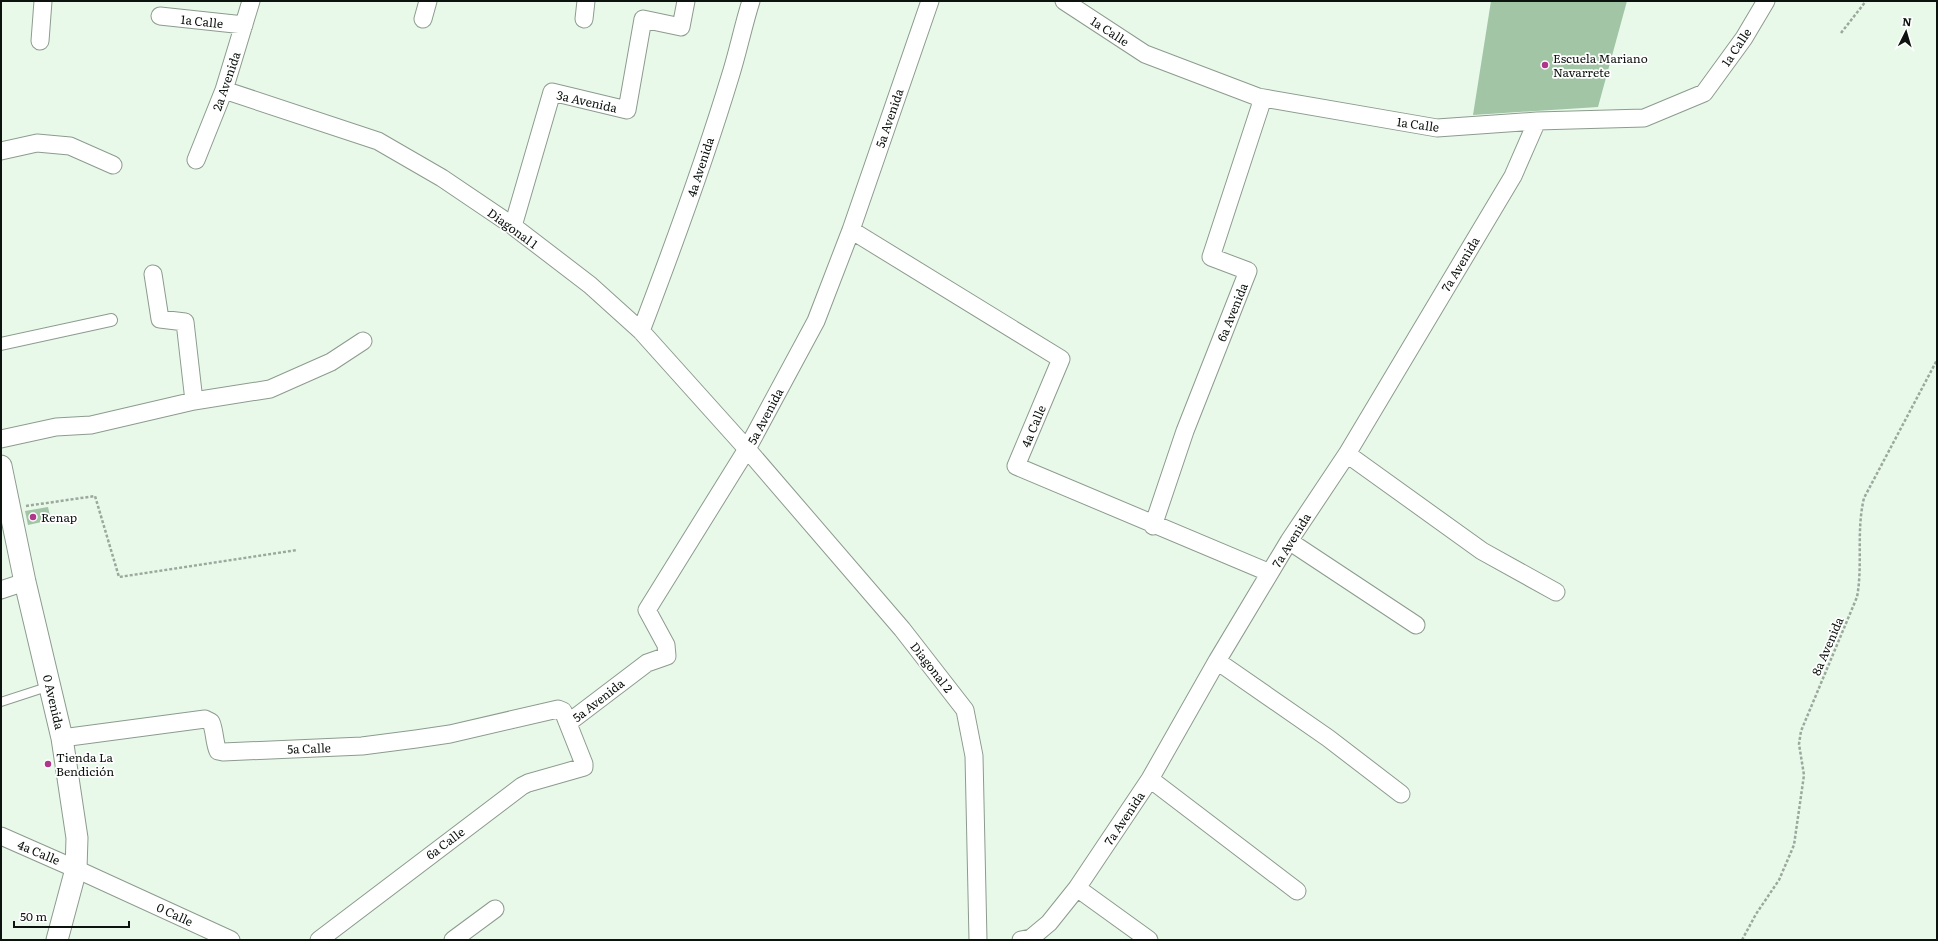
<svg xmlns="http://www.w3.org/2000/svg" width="1938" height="941" font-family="Literata,serif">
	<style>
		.building { fill: #a1c5a5 }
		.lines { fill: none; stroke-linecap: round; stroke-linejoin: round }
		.service-casing { stroke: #8c9b8d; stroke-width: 10 }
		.pedestrian-casing { stroke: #8c9b8d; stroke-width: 14 }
		.minor-casing { stroke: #8c9b8d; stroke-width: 19 }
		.tertiary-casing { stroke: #8c9b8d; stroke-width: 23 }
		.path { stroke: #9ba89c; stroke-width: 2.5; stroke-dasharray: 3 2; stroke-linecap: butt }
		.service { stroke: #fff; stroke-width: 8 }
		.pedestrian { stroke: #fff; stroke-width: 12 }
		.minor { stroke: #fff; stroke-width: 17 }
		.tertiary { stroke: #fff; stroke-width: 21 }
		.poi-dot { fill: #af368b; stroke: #fff; stroke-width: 1.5 }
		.labels { text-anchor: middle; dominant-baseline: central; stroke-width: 3.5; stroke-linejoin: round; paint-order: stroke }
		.street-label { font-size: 12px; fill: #0c120d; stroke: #fff }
		.poi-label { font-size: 12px; fill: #0c120d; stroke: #fff; text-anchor: start }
	</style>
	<rect width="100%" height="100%" fill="#e8f9ea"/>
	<!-- building -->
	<path class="building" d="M1491,1H1627L1598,107L1473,115Z
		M48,507L51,520L28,525L25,511Z"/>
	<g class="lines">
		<!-- service casing -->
		<g class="service-casing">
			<path id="service" d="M1,702L50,686"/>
		</g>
		<!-- pedestrian casing -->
		<g class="pedestrian-casing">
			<path id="pedestrian" d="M1,344L111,320"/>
		</g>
		<!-- minor casing -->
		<g class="minor-casing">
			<path id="minor" d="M1064,1L1145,54L1258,97L1437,128L1537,121L1644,118L1704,93L1744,38L1766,1
				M160,16L244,25
				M423,19L428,1
				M584,19L586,1
				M40,41L43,1
				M224,90L378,141L442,178L513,226L590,285L641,331L747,449L902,629L965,710L974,756L978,940
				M1,151L37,143L70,146L113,165
				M196,160L224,90L251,1
				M513,226L552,92L627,110L643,19L681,27L686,1
				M851,230L1061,359L1016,466L1270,573
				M153,274L160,319L185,322L194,401
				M641,331C673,247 704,163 730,77C738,52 743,26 751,1
				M1,439L56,427L91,425L194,401L270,389L331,362L363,341
				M1347,454L1482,551L1556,592
				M1153,526L1185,431L1248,271L1211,257L1263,98
				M1289,541L1416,625
				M1,590L25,582
				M1217,661L1328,738L1401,794
				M568,723L647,663L667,656L666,645L647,610L747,449L816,321L851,230L930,1
				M62,738L205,719L211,722C215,731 214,742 218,751L223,752L362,746L416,739L450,734L558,709L563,711L584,764V767L528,783L522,786L319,940
				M1150,779L1297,891
				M1,836L76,869L231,940
				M1077,888L1149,940
				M453,940L495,909
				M1021,940L1031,938L1049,923L1077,888L1150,779L1217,661L1289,541L1347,454L1513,176L1537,121"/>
		</g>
		<!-- tertiary casing -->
		<g class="tertiary-casing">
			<path id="tertiary" d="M1,466L25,582L62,738L77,838L76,869L57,940"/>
		</g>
		<!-- path -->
		<path class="path" d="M1841,33L1866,1
			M26,506L95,496L119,577L297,550
			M1742,940L1756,914L1779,880L1794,845L1804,775L1799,744L1801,731L1857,597C1863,565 1856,531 1864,498L1937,360"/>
		<!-- service -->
		<use href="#service" class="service"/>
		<!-- pedestrian -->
		<use href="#pedestrian" class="pedestrian"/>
		<!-- minor -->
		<use href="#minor" class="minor"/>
		<!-- tertiary -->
		<use href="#tertiary" class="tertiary"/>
	</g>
	<!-- markers -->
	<g class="poi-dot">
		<circle cx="1545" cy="65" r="4"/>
		<circle cx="33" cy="517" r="4"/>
		<circle cx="48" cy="764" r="4"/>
	</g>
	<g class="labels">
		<!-- street labels -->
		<g class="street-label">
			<text transform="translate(202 21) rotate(6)">1a Calle</text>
			<text transform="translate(1110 31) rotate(33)">1a Calle</text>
			<text transform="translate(1736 47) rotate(-56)">1a Calle</text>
			<text transform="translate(226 81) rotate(-71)">2a Avenida</text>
			<text transform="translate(587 101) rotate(13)">3a Avenida</text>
			<text transform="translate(889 118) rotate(-71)">5a Avenida</text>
			<text transform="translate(1418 124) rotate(8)">1a Calle</text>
			<text transform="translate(700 167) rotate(-72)">4a Avenida</text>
			<text transform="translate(513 228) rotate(36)">Diagonal 1</text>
			<text transform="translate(1460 264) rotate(-59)">7a Avenida</text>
			<text transform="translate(1232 312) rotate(-68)">6a Avenida</text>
			<text transform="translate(765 416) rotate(-62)">5a Avenida</text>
			<text transform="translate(1033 426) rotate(-67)">4a Calle</text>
			<text transform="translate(1291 540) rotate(-58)">7a Avenida</text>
			<text transform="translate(1827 646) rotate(-67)">8a Avenida</text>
			<text transform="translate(932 667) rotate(52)">Diagonal 2</text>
			<text transform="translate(598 700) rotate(-38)">5a Avenida</text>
			<text transform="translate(54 702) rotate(77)">0 Avenida</text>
			<text transform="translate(309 748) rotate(-2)">5a Calle</text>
			<text transform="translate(1124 818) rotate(-56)">7a Avenida</text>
			<text transform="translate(445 843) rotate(-37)">6a Calle</text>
			<text transform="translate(39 852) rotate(23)">4a Calle</text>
			<text transform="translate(175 914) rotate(25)">0 Calle</text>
		</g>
		<!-- poi labels -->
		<g class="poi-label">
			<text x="1553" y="58">Escuela Mariano<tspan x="1553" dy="14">Navarrete</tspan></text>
			<text x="41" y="517">Renap</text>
			<text x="56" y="757">Tienda La<tspan x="56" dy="14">Bendición</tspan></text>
		</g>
	</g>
	<!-- border -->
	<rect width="1938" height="941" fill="none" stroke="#0c120d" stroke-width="4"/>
	<!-- north arrow -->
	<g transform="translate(1906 32) rotate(5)" stroke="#ffffff" stroke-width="3" paint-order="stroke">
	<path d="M0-3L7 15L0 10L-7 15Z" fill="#0c120d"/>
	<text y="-6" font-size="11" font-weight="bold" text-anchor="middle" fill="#0c120d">N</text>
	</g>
	<!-- scale -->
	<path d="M14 921v6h115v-6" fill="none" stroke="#0c120d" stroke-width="2"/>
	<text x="20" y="921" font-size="12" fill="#0c120d" stroke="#ffffff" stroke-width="3" paint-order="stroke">50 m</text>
</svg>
